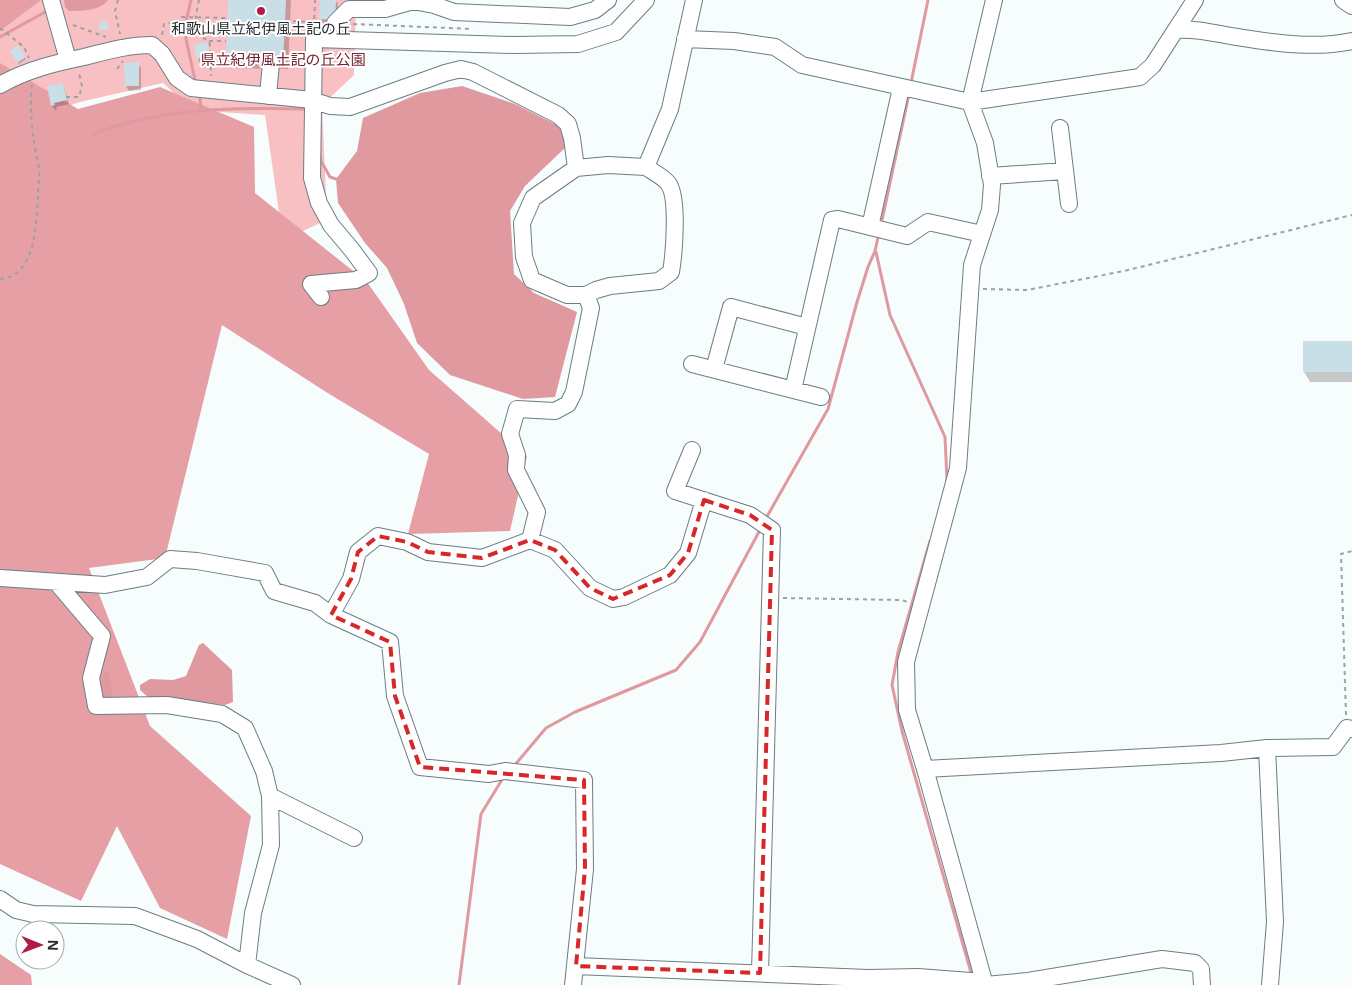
<svg xmlns="http://www.w3.org/2000/svg" width="1352" height="985" font-family="'Noto Sans','Noto Sans JP',sans-serif">
	<style>
		.green { fill: #f9c0c4 }
		.forest { fill: #e59fa5 }
		.water { fill: #df999f }
		.shadow { fill: #0003 }
		.lines { fill: none; stroke-linecap: round; stroke-linejoin: round }
		.stream { stroke: #df999f; stroke-width: 3 }
		.building { fill: #c8dfe7 }
		.minor-casing { stroke: #697e85; stroke-width: 18 }
		.path { stroke: #9ca2a4; stroke-width: 2; stroke-dasharray: 4 4; stroke-linecap: butt }
		.minor { stroke: #fff; stroke-width: 16 }
		.marked { fill: none; stroke: #d62828; stroke-width: 4; stroke-dasharray: 10 6; stroke-linejoin: round }
		.poi-dot { fill: #b01d43; stroke: #fff; stroke-width: 2 }
		.labels { text-anchor: middle; dominant-baseline: central; stroke-width: 4; stroke-linejoin: round; paint-order: stroke }
		.poi-label { font-size: 15px; fill: #242d30; stroke: #fff }
		.park-label { font-size: 15px; fill: #742332; stroke: #fff }
	</style>
	<rect width="100%" height="100%" fill="#f7fcfd"/>
	<!-- green -->
	<path class="green" d="M0,0H350L356,4L354,75L322,105L327,220L283,240L265,115L192,110L163,83L80,102L30,118L0,132Z"/>
	<!-- forest -->
	<path class="forest" d="M0,0H41L0,31Z
		M0,63L78,109L160,87L254,127L255,193L367,282L429,370L527,456L510,531L408,534L429,454L326,392L222,325L165,558L89,568L150,726L251,816L227,939L160,908L117,826L81,901L0,864Z
		M0,954L31,975L32,985H0Z"/>
	<!-- water -->
	<path class="water" d="M64,0H108C100,11 81,11 69,11L65,7Z
		M462,86L515,104L563,128L566,147L525,186L510,211L514,274L534,293L577,312L555,397L523,399L450,375L417,343L404,304L387,268L365,243L338,203L336,179L357,151L363,118L420,93Z
		M203,643L232,670L233,702L225,705L149,698L140,690V685L150,679L173,680L186,676L199,645Z
		M104,671L108,673L113,692L108,700L100,697Z"/>
	<!-- shadow -->
	<path class="shadow" d="M229,0H291L288,69L233,68L227,59Z
		M321,0H335L338,4L337,24L323,23L321,19Z
		M206,44L211,61L200,63L198,59Z
		M18,47L26,59L19,64L12,51Z
		M126,64H138L141,68V90L129,91L126,86Z
		M63,84L69,104L56,107L57,110H55L52,106L48,87Z
		M1352,342V382H1310L1304,372Z"/>
	<g class="lines">
		<!-- stream -->
		<path class="stream" d="M191,0L184,30L195,80
			M0,37L45,12
			M911,83L928,0
			M200,99L201,111
			M93,134C160,108 233,107 304,109
			M320,155L321,161L330,177L336,179
			M881,225L909,94
			M876,252L890,315L945,437L947,480
			M765,520L828,409L857,302L868,267L875,251L879,233
			M930,541L898,652L892,685L902,731L972,976
			M514,766L546,728L575,712L676,670L700,642L761,528
			M459,985L481,814L503,778"/>
	</g>
	<!-- building -->
	<path class="building" d="M228,0H286L283,60L226,59Z
		M320,0H336L335,20L319,19Z
		M100,20L107,22L108,30H99Z
		M207,42L210,56L197,59L194,45Z
		M18,45L26,57L17,63L10,51Z
		M139,62V86H125L124,63Z
		M63,83L67,100L54,103L55,105L51,106L47,86Z
		M1303,341H1352V372H1303Z"/>
	<g class="lines">
		<!-- minor casing -->
		<g class="minor-casing">
			<path id="minor" d="M51,0L68,60
				M1343,0L1352,6
				M335,23L349,9H385L413,1L434,5L454,12L570,17L595,10L608,0
				M1176,30C1197,28 1217,34 1237,37C1274,43 1315,49 1352,41
				M685,39L734,41L775,47L802,65L970,102L1140,77L1153,65L1195,0
				M0,85C26,70 55,63 84,57C107,51 128,45 152,45L162,54L177,78L191,88L312,100L330,106L350,107L445,73L461,69L473,72L558,115L568,124L572,138L576,168
				M268,96L271,63
				M1060,128L1069,204
				M990,176L1065,171
				M870,227L901,88
				M586,295L596,290L610,286L659,281L671,272C674,254 679,197 668,183C662,176 653,172 646,167
				M321,297L311,284L356,280L369,273L352,250L331,225L319,203L312,178L314,39L514,45L578,44L616,32L646,0
				M692,364L821,397
				M714,369L731,307L807,327
				M793,390L832,220L838,219L907,236L928,222L982,234
				M692,450L675,491L750,515L772,530L760,973
				M530,540L555,550L590,588L613,599L624,597L670,575L688,553L704,500
				M0,578L105,585L147,577L170,559L197,561L265,573L274,591L315,603L331,615L351,579L358,552L378,536L407,542L428,552L482,558L530,540L537,512L516,470L517,455L510,434L517,409L555,411L568,404L574,392L591,308L586,295H567L532,280L524,257L522,223L533,198L576,168L608,165L646,167L670,109L694,0
				M57,583L102,636L91,678L96,706L167,705L222,714L245,728L264,771L270,796L271,845L253,913L247,965
				M331,615L390,642L395,696L420,767L489,774L505,771L584,780L585,869L573,985
				M1267,748L1275,922L1270,985
				M925,769L1221,753L1267,748L1333,747L1347,728L1352,729
				M270,796L354,838
				M0,899L16,910L33,914L135,916L197,939L247,965L292,985
				M576,966L868,978L918,977L984,982
				M985,985L925,769L907,710L906,662L958,468L972,265L990,210L992,185L985,143L970,102L994,0
				M985,985L1028,981L1162,959L1195,963L1201,969L1202,985"/>
		</g>
		<!-- path -->
		<path class="path" d="M118,0L115,11L120,34
			M199,0C197,10 192,28 201,36C205,40 208,39 210,45L211,76
			M285,21L321,22
			M353,24L473,29
			M73,25L106,37
			M314,27L315,0
			M0,28L24,47L29,58
			M162,35L164,24L178,22L180,17L227,18
			M209,41H226
			M117,69L123,61
			M66,97H79L82,86L79,73
			M0,279C36,277 36,223 38,196C38,187 40,178 39,169C38,160 35,151 34,142C31,123 30,103 32,84
			M983,289L1027,290L1124,271L1352,215
			M783,598L901,600L908,602
			M1346,715L1341,554L1352,551"/>
		<!-- minor -->
		<use href="#minor" class="minor"/>
	</g>
	<!-- marked area -->
	<path class="marked" d="M704,500L750,515L772,530L760,973L576,966L585,869L584,780L420,767L395,696L390,642L331,615L351,579L358,552L378,536L407,542L428,552L482,558L530,540L555,550L590,588L613,599L670,575L688,553Z"/>
	<!-- markers -->
	<circle class="poi-dot" cx="261" cy="11" r="5"/>
	<g class="labels">
		<!-- poi labels -->
		<g class="poi-label">
			<text x="261" y="28">和歌山県立紀伊風土記の丘</text>
		</g>
		<!-- park labels -->
		<g class="park-label">
			<text x="283" y="59">県立紀伊風土記の丘公園</text>
		</g>
	</g>
	<!-- north arrow -->
	<g transform="translate(40 945) rotate(91)"><circle r="24" fill="#ffffff" stroke="#a7abac"/>
	<path d="M0-4L9 19L0 12L-9 19Z" fill="#b01d43"/>
	<text y="-8" font-size="14" font-weight="bold" text-anchor="middle" fill="#242d30">N</text>
	</g>
</svg>
